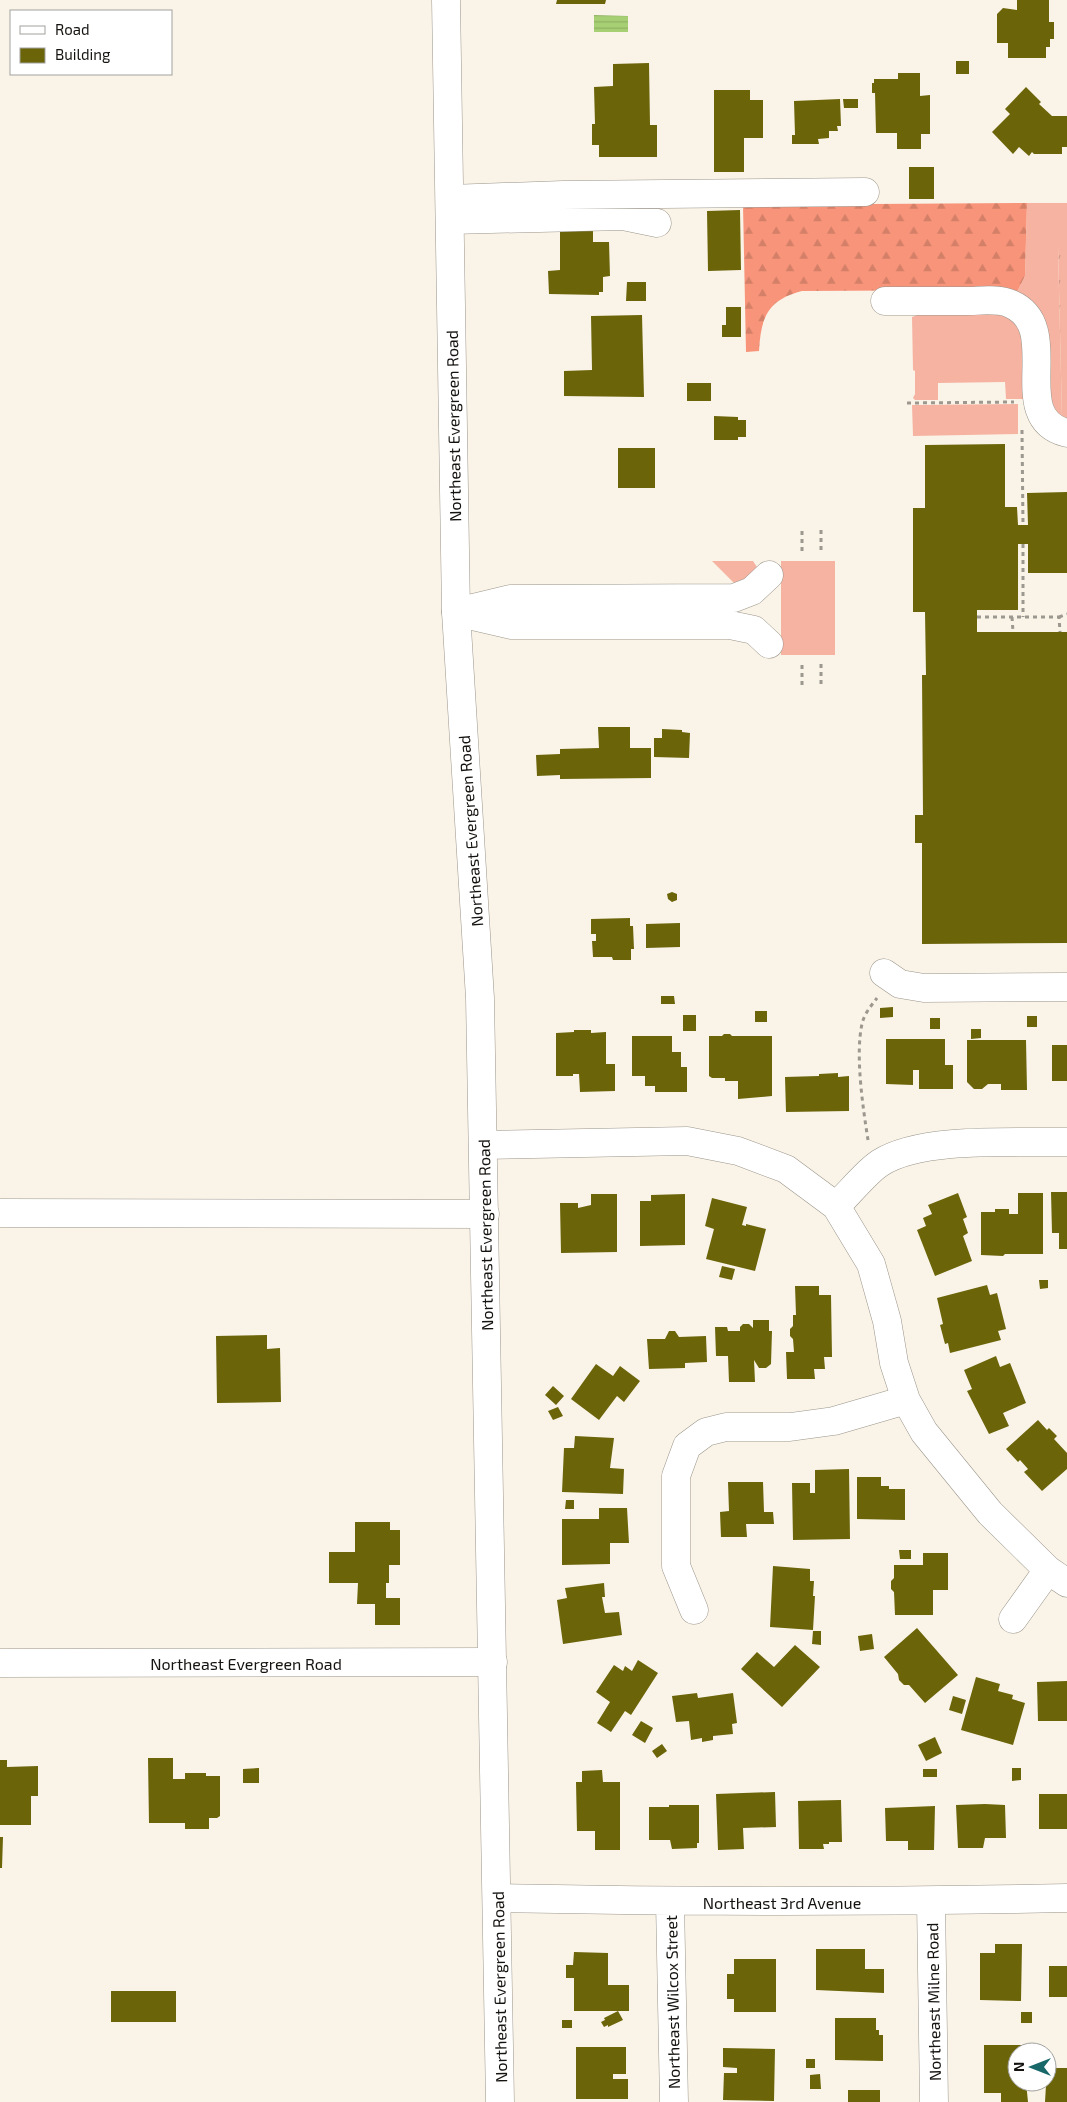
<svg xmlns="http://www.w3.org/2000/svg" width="1067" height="2102" font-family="'Exo 2',sans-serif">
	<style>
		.grass { fill: #f6b3a2 }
		.forest { fill: url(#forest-firs) }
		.park { fill: url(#park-tufts) }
		.water { fill: url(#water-rules) }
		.building { fill: #6b6409 }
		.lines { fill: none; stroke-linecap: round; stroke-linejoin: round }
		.minor-casing { stroke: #9b958b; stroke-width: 29 }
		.major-casing { stroke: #9b958b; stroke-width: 29 }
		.path { stroke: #9c988f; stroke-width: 3; stroke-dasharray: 4 4; stroke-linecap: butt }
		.minor { stroke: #fff; stroke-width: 28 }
		.major { stroke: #fff; stroke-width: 28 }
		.labels { text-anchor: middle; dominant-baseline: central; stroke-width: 4; stroke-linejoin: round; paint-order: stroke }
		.street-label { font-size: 16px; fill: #151310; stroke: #fff }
	</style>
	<defs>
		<pattern id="forest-firs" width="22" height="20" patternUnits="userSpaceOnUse" patternTransform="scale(1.25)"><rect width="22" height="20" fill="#f8947a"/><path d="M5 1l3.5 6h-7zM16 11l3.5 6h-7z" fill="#d47f68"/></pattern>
		<pattern id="park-tufts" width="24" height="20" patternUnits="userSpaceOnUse" patternTransform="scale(1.25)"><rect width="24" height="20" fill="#f6b3a2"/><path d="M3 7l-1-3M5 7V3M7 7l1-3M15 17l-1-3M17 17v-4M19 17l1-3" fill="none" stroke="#d2998a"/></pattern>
		<pattern id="water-rules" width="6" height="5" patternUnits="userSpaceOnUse" patternTransform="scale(1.25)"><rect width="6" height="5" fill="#a7cf73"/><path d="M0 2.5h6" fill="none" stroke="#8fb162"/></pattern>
	</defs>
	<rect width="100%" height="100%" fill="#faf4e8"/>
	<!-- grass -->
	<path class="grass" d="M1027,203H1067V246L1058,247L1062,417H1067V421L1063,420L1050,404L1016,294L1025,276Z
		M999,311L1023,328L1028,399H1006L1005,382L938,383V400H915L913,398L915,394V371L913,370L912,317L920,314Z
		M1018,404V434L913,436L912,405Z
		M712,561H753L757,567L746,578L734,583Z
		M781,561H835V655H781Z"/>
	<!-- forest -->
	<path class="forest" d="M1027,203L1025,276L1016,294L993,290L802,291C767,300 761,318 759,351L746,352L743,205Z"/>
	<!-- park -->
	<path class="park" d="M1058,246H1067V417H1062Z"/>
	<!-- water -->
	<path class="water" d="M594,15L628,16V32H594Z"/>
	<!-- building -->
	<path class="building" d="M557,0H606L605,4H556Z
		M1017,0H1049V22H1054V39H1050V47H1046V58H1008V43H997V14L1003,8L1017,10Z
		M956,61H969V74H956Z
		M649,63L650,125H657V157H599V145H592V124H595L594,87L613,86V64Z
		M898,73H920V96L930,95V134H921V149H897V133H876L875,93H872V83H874V79H898Z
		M1026,87L1041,102L1039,104L1052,116H1067V147H1062V154H1034L1032,152L1029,156L1019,147L1013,154L992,132L1010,114L1005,109Z
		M714,90H750V100H763V138H744V172H714Z
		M840,99L841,126H837L838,131H829V138L818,139L819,144H792V135H795L794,101Z
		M843,99H858V108H844Z
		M909,167H934V199H909Z
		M740,210L741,270L708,271L707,211Z
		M593,220V242H609L610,276L603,277V292H599V295L549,294L548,271L560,270V221Z
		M627,282H646V301H626Z
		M726,307H741V337H722V325H726Z
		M642,315L644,397L564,396V371L592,370L591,316Z
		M687,383H711V401H687Z
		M714,416L738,417V420H746V437H738V440H714Z
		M1005,444V507H1017L1018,525H1028L1027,493L1067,492V573H1028V544H1018V610H977V632H1067V943L922,944V843H915V815H923L922,675H926L925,612H913V508H925V445Z
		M618,448H655V488H618Z
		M598,727H630V748H651V778L560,779V775L537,776L536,755L560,754V749L599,748Z
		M662,729L682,730V732L690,733L689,758L654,757V738H662Z
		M672,892L677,894V900L672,902L668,899L667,894Z
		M630,918V926H633L634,949H631V960H613L612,957H593L592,941H596V934H591V919Z
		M680,923V947L646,948V924Z
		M661,996H674L675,1004H661Z
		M893,1007V1017L880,1018V1008Z
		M755,1011H767V1022H755Z
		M683,1015H696V1031H683Z
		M1027,1016H1037V1027H1027Z
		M930,1018H940V1029H930Z
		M971,1029H981V1038L971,1039Z
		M574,1030H591V1033L606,1032V1064H615V1091L580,1092L579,1074H573V1076H556V1033L574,1032Z
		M724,1034H730L732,1036H772V1096L738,1099V1081H725V1078H712L709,1076V1036H722Z
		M632,1036H672V1052H681V1067H687V1092H655V1086H645V1076H632Z
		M886,1039H945V1065H953V1089H919V1070H913V1085L886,1084Z
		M967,1040H1026L1027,1090H1001V1084H988L982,1089H974L967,1082Z
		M1052,1045H1067V1081H1052Z
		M838,1073V1077L849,1076V1111L786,1112L785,1077L819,1076V1074Z
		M1051,1192H1067V1249H1059V1233H1052Z
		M958,1193L967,1217L963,1219L968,1233L963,1236L972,1261L935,1276L917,1230L926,1226L923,1218L932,1214L928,1205Z
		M1018,1193H1043V1254H1005L1003,1256L981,1255V1212H995V1209H1009V1214H1018Z
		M591,1194H617V1252L561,1253L560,1203H578V1208L591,1205Z
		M685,1194V1245L640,1246V1201H651V1195Z
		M712,1198L747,1207L742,1225L746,1226V1224L766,1229L755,1271L706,1259L714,1229L705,1226Z
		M722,1266L735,1269L732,1280L719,1277Z
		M1039,1280H1048V1288L1040,1289Z
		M987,1285L990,1295L997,1293L1006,1329L998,1331L1001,1340L950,1353L948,1343L945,1344L940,1325L943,1324L937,1298Z
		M795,1286H819V1295H831L832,1357H824L825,1369H814L815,1379H787L786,1352H794L793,1339L790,1336V1329L793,1326V1315H796Z
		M753,1320H769V1331H772L771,1364L766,1368H759L754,1360L755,1382H729L728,1356H716L715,1327H727L728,1331H740V1327L743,1324H749L753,1328Z
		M669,1331H675L679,1337L706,1336L707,1362L685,1363V1368L649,1369L647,1339H665Z
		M267,1335V1349L280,1348L281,1402L217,1403L216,1336Z
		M996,1356L1000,1367L1010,1363L1026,1403L1003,1413L1009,1426L989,1434L967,1391L972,1389L964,1370Z
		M596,1364L613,1376L620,1366L640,1381L624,1402L617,1396L599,1420L571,1399Z
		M553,1386L564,1396L556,1405L545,1395Z
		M558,1407L563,1416L553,1420L548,1411Z
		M1038,1420L1047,1430L1049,1428L1057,1436L1054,1439L1067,1453V1469L1042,1491L1024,1472L1028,1469L1020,1460L1018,1462L1006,1449Z
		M575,1436L614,1438L610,1468L624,1469L623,1494L562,1492L564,1448H574Z
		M849,1469L850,1539L793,1540L792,1483H810V1493H815V1470Z
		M857,1477H881V1486H889V1489H905V1520L857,1519Z
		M728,1482H763L764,1512H773L774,1524H746L747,1537H721L720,1512L729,1511Z
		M566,1500H574V1509H565Z
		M599,1508H627L629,1543H610V1564L562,1565V1519H599Z
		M355,1522H390V1530H400V1565H389V1583H386V1598H400V1625H375V1604H357L358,1583H329V1552H355Z
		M899,1550H911V1559H900Z
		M923,1553H948V1590H933V1615H895L894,1592L891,1589V1581L894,1578V1565H923Z
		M773,1566L810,1569V1581H814L813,1596H815L813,1630L770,1627Z
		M604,1583L605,1597H602L605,1613L619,1612L622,1635L563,1644L557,1600L567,1598L565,1588Z
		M917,1628L958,1675L925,1703L909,1685H904L899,1680L898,1674L884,1657Z
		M813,1631H821V1645L812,1644Z
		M872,1634L874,1649L860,1651L858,1636Z
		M795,1645L820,1667L782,1707L741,1669L757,1652L774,1667Z
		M638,1660L658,1673L631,1715L625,1711L611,1732L597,1723L610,1702L596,1692L614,1665L623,1671L625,1666L632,1671Z
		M976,1677L1000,1684L998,1691L1013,1695L1012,1699L1025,1703L1013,1745L961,1730Z
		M1067,1681V1721H1038L1037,1682Z
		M697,1693L698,1698L733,1693L737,1723L732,1724L733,1734L713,1736V1740L702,1742V1738L691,1740L689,1721L676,1722L672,1696Z
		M953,1696L966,1700L962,1714L949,1710Z
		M641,1721L653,1728L645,1743L632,1735Z
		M935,1737L942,1753L926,1761L918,1745Z
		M662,1744L667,1751L657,1758L652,1751Z
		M148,1758H173V1779H185V1773H206V1776H220V1816L217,1818H209V1829H185V1823H149Z
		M0,1760H7V1767L38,1766V1796H31V1825H0Z
		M259,1768V1783H243V1769Z
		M1012,1768H1021V1780L1012,1781Z
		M923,1769H937V1777H923Z
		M602,1770L603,1782H620V1850H595V1831H577L576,1782H582V1771Z
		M775,1792L776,1827L743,1828L744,1849L718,1850L716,1794Z
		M1039,1794H1067V1829H1039Z
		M841,1800L842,1842H829V1844H823L824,1849H799L798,1801Z
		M985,1804L1005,1805L1006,1838H985L983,1848H958L956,1805Z
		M669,1805H699V1843H697V1848L672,1849L670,1840H649V1807H669Z
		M935,1806L934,1850H908V1841H886L885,1808Z
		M0,1837H3L2,1868H0Z
		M995,1944H1022L1021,2001L980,2000V1953H995Z
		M816,1949H865V1969H884V1993L816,1990Z
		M574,1952L608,1953V1985H629V2011H574V1978H566V1965H573Z
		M734,1959H776V2012H734V1999H727V1974H734Z
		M1049,1966H1067V1997H1049Z
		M111,1991H176V2022H111Z
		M618,2011L623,2020L608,2027V2025L604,2027L601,2022L605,2020L604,2018Z
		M1021,2012H1032V2023H1021Z
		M835,2018H876V2030H879V2035H883V2061L835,2060Z
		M562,2020H572V2028H562Z
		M984,2045H1026V2052H1017V2082H1026L1028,2102H1001V2093H984Z
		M576,2047H626V2074H613V2079H628V2099H576Z
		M723,2048L775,2049L774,2101L723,2100L724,2073H737V2068L723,2067Z
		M806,2059H815V2068H806Z
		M1047,2068H1067V2102H1045Z
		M820,2074L821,2089H810V2075Z
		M848,2090H880V2102H848Z"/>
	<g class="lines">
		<!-- minor casing -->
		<g class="minor-casing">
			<path id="minor" d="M450,199L563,195L865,192
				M450,220L623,216L657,223
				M885,301C912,301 939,301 966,301C980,301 998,298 1011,304C1066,328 1005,418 1067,433
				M456,612L510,599L734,598L752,591L769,575
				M460,613L512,625H730L754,630L769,644
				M884,973L900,984L924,988L1067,987
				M484,1145L687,1141L738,1151L786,1169L836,1206L871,1264L887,1321L894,1363L906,1400L924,1432L990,1513L1048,1570L1067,1583
				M836,1206C849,1194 866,1172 880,1163C921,1136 1017,1143 1067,1142
				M0,1213L485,1214
				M694,1610L676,1566V1476L687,1446L706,1432L726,1427H790L834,1421L906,1400
				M1013,1619L1048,1570
				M0,1663L493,1662
				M498,1898C688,1902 877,1902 1067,1898
				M931,1901L934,2102
				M670,1902L674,2102"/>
		</g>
		<!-- major casing -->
		<g class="major-casing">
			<path id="major" d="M446,0L456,612L480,998L500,2102"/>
		</g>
		<!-- path -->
		<path class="path" d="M907,403L1014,402
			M1022,430L1023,525
			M821,530V551
			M802,531V551
			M1023,544V617
			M977,617H1059L1060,632
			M1012,617L1013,632
			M1059,617L1067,614
			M821,664V687
			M802,665V687
			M868,1140C863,1108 855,1055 862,1024C864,1014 871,1006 877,998"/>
		<!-- minor -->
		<use href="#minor" class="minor"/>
		<!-- major -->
		<use href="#major" class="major"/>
	</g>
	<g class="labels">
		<!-- street labels -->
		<g class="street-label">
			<text transform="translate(453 426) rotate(-91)">Northeast Evergreen Road</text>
			<text transform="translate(470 831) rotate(-94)">Northeast Evergreen Road</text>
			<text transform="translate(485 1235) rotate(-91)">Northeast Evergreen Road</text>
			<text x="246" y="1663">Northeast Evergreen Road</text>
			<text x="782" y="1902">Northeast 3rd Avenue</text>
			<text transform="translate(499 1987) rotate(-91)">Northeast Evergreen Road</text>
			<text transform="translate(672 2002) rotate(-91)">Northeast Wilcox Street</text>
			<text transform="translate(933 2002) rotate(-91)">Northeast Milne Road</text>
		</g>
	</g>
	<!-- legend -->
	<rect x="10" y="10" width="162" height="65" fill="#ffffff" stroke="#a1a19f"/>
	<rect x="20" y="26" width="25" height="8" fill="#ffffff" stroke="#a1a19f"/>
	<text x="55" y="35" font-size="15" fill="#151310">Road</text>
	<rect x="20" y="48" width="25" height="15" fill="#6b6409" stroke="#a1a19f"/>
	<text x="55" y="60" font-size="15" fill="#151310">Building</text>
	<!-- north arrow -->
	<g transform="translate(1032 2067) rotate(270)"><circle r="24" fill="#ffffff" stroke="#a1a19f"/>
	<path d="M0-4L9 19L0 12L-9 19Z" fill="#186769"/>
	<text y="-8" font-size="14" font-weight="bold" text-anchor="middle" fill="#151310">N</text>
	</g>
</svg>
